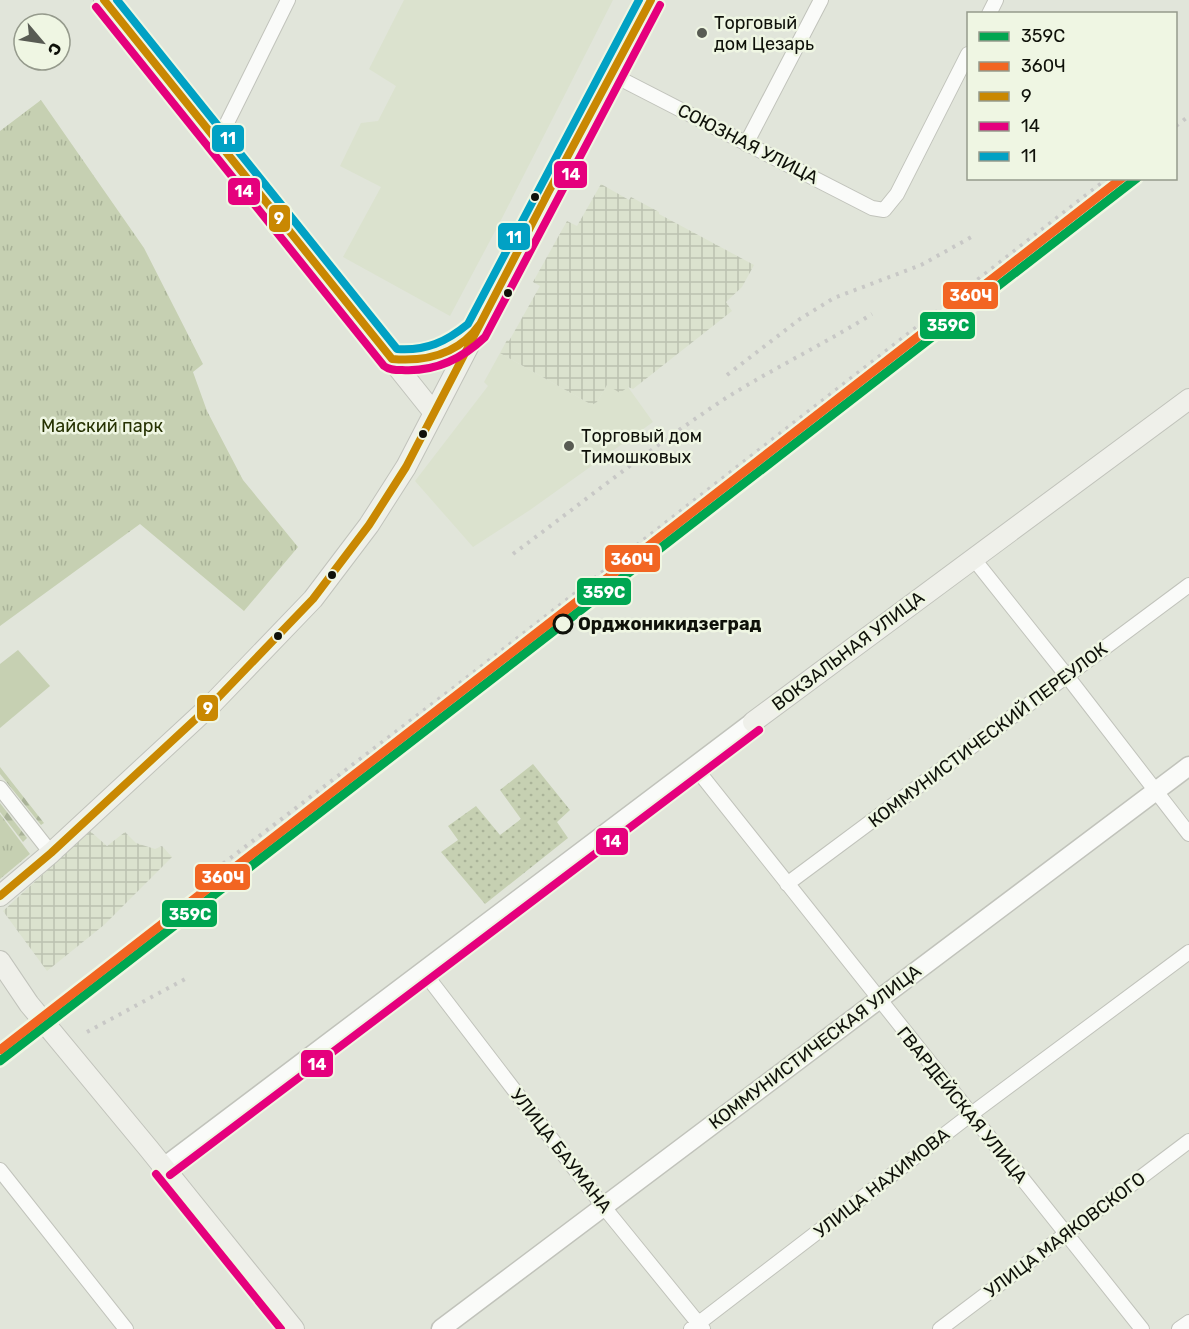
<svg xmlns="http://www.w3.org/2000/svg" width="1189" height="1329" font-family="Rubik,sans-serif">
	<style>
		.built { fill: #dbe2ce }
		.industrial { fill: url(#industrial-grid) }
		.grass { fill: url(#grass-dots) }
		.forest { fill: url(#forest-firs) }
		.park { fill: url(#park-tufts) }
		.pitch { fill: #c6d0b2 }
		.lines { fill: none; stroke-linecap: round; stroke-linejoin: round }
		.minor-casing { stroke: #c1c3bb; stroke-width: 16 }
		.tertiary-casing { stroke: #c1c3bb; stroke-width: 21 }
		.secondary-casing { stroke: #c1c3bb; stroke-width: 22 }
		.minor { stroke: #fafbf9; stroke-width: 14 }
		.tertiary { stroke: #fafbf9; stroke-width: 18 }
		.secondary { stroke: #eff0ea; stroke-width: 20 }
		.rail { stroke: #c8c8c6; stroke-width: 4; stroke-dasharray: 3 6; stroke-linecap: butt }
		.bus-1-casing { stroke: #eff6e3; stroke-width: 12 }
		.bus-2-casing { stroke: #eff6e3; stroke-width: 12 }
		.bus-3-casing { stroke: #eff6e3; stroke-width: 12 }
		.bus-1 { stroke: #c98802; stroke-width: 8 }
		.bus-2 { stroke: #e5007d; stroke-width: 8 }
		.bus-3 { stroke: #01a1c4; stroke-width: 8 }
		.rail-1-casing { stroke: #eff6e3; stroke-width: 14 }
		.rail-2-casing { stroke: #eff6e3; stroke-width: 14 }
		.rail-1 { stroke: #00a651; stroke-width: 9 }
		.rail-2 { stroke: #f26522; stroke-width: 9 }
		.poi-dot { fill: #585b53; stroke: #eff6e3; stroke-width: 2 }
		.bus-dot { fill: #0f110a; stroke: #eff6e3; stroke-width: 2 }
		.stop-dot { fill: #eff6e3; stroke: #0f110a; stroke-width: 3 }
		.labels { text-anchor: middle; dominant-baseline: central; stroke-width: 5; stroke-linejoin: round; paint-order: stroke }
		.poi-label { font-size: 18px; fill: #0f110a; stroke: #eff6e3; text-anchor: start }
		.street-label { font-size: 18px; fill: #0f110a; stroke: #eff6e3 }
		.park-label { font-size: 18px; fill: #263202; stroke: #eff6e3 }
		.stop-label { font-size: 18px; font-weight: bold; fill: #0f110a; stroke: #eff6e3; text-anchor: start }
		.line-badge { stroke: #eff6e3; stroke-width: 2 }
		.badge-label { font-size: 16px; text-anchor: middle; font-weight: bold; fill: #fff }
	</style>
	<defs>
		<pattern id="industrial-grid" width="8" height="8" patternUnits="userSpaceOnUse" patternTransform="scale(1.5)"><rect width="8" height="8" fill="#dbe2ce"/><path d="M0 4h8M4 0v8" fill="none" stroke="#bbc1b0"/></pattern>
		<pattern id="grass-dots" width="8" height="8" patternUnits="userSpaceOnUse" patternTransform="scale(1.5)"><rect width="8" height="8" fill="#c6d0b2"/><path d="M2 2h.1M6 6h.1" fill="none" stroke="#a9b298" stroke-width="1.8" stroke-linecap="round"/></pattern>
		<pattern id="forest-firs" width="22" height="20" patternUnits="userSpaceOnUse" patternTransform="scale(1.5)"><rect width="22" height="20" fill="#c6d0b2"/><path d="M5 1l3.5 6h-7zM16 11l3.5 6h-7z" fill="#a9b298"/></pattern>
		<pattern id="park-tufts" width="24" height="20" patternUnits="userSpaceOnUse" patternTransform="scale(1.5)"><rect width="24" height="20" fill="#c6d0b2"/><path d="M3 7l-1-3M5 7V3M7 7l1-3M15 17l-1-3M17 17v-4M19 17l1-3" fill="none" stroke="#a9b298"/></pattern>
	</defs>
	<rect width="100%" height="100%" fill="#e1e5da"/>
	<!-- built -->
	<path class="built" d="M404,0H613L500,222L450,316L343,257L381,187L340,166L361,123L378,121L396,86L369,69Z
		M500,353L592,405L597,402L607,385L628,387L653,422L530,510L473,547L415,481L488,386L484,382Z"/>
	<!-- industrial -->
	<path class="industrial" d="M601,184L629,200L631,197L659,212V214L754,265L742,287L726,302L732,311L633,389L628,387L620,393L607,385L597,402L592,405L500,353L507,340L509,341L540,286L533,282L567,221L577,226Z
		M90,831L107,846L125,832L136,843L155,849L162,846L172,857L104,925L47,971L3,911Z"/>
	<!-- grass -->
	<path class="grass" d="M533,764L570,810L557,822L568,838L485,904L441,852L458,840L448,826L476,806L500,835L521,819L500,790Z"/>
	<!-- forest -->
	<path class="forest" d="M0,767L44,823L41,825L0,774Z
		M0,803L27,838L23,842L0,812Z"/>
	<!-- park -->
	<path class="park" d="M41,100L144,248L203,364L193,372L207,411L243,480L298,547L244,611L140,524L0,626V131Z
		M0,814L30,854L0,879Z"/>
	<!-- pitch -->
	<path class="pitch" d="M18,650L50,686L0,728V664Z"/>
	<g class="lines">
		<!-- minor casing -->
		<g class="minor-casing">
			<path id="minor" d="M989,14L996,0
				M613,75L872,208L884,210L897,194L968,54
				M217,143L288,0
				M746,144L821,0
				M973,558L1067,676L1189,834
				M694,766L1142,1329
				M0,788L51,853
				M787,884L1189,585
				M423,971L603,1206L703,1329
				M0,1170L126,1329
				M691,1329L970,1115L1189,952
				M940,1329L1189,1141
				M1179,1329L1189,1322"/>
		</g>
		<!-- tertiary casing -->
		<g class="tertiary-casing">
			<path id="tertiary" d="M164,1167L753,722
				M441,1329L1189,766"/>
		</g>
		<!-- secondary casing -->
		<g class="secondary-casing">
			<path id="secondary" d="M104,0L434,413
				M392,359C424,363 447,356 471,335
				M753,722L1189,399
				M0,896L51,853L213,703L313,599L369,525L406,467L548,193L651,0
				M0,961L29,1004L149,1149L294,1329"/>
		</g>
		<!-- minor -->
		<use href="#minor" class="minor"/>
		<!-- tertiary -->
		<use href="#tertiary" class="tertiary"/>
		<!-- secondary -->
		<use href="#secondary" class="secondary"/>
		<!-- rail -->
		<path class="rail" d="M1176,126L1189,116
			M727,375L800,319L834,298L921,265L975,235
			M513,554C583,502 653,446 726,398C774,368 824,344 872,314
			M216,869L465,679L1108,178
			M87,1032L187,978"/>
		<!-- bus-1 casing -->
		<g class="bus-1-casing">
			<path id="bus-1" d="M104,0L392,359C427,362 459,354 480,324
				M0,896L51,853L213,703L313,599L369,525L406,467L548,193L651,0"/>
		</g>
		<!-- bus-2 casing -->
		<g class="bus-2-casing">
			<path id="bus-2" d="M96,7L384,366C389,370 395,370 402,370C434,372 462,359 485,337L660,5
				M156,1174L281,1329
				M170,1175L759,730"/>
		</g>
		<!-- bus-3 casing -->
		<g class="bus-3-casing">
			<path id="bus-3" d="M117,0L397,349C426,351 446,342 468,324L639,0"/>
		</g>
		<!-- bus-1 -->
		<use href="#bus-1" class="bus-1"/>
		<!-- bus-2 -->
		<use href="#bus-2" class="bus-2"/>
		<!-- bus-3 -->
		<use href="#bus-3" class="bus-3"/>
		<!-- rail-1 casing -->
		<g class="rail-1-casing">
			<path id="rail-1" d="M0,1061L1137,178"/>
		</g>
		<!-- rail-2 casing -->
		<g class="rail-2-casing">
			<path id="rail-2" d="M0,1050L1122,178"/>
		</g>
		<!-- rail-1 -->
		<use href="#rail-1" class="rail-1"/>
		<!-- rail-2 -->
		<use href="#rail-2" class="rail-2"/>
	</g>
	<!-- markers -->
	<g class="poi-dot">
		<circle cx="702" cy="33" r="6"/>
		<circle cx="569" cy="446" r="6"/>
	</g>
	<g class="bus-dot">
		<circle cx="535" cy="197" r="5"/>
		<circle cx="508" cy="293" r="5"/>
		<circle cx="423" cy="434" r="5"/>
		<circle cx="332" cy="575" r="5"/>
		<circle cx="278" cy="636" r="5"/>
	</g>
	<circle class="stop-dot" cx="563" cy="624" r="9"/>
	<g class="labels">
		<!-- poi labels -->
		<g class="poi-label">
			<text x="714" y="23">Торговый<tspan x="714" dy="21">дом Цезарь</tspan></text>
			<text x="581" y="436">Торговый дом<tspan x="581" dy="21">Тимошковых</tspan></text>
		</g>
		<!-- street labels -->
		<g class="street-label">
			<text transform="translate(748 144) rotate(27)">СОЮЗНАЯ УЛИЦА</text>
			<text transform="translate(848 651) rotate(-37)">ВОКЗАЛЬНАЯ УЛИЦА</text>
			<text transform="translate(988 735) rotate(-37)">КОММУНИСТИЧЕСКИЙ ПЕРЕУЛОК</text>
			<text transform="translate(815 1047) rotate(-37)">КОММУНИСТИЧЕСКАЯ УЛИЦА</text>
			<text transform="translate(962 1105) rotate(51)">ГВАРДЕЙСКАЯ УЛИЦА</text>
			<text transform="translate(561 1151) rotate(52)">УЛИЦА БАУМАНА</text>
			<text transform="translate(882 1183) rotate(-38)">УЛИЦА НАХИМОВА</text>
			<text transform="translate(1065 1235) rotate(-37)">УЛИЦА МАЯКОВСКОГО</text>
		</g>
		<!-- park labels -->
		<g class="park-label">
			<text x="102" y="426">Майский парк</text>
		</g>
		<!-- stop labels -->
		<g class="stop-label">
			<text x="578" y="624">Орджоникидзеград</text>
		</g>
	</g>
	<g class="line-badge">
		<rect x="211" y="124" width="34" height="29" rx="6" fill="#01a1c4"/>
		<rect x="553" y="160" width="35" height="29" rx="6" fill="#e5007d"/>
		<rect x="227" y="177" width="34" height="29" rx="6" fill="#e5007d"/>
		<rect x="268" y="204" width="23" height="29" rx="6" fill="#c98802"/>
		<rect x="497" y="222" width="34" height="29" rx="6" fill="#01a1c4"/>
		<rect x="942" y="281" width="57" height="29" rx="6" fill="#f26522"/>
		<rect x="919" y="311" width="57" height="29" rx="6" fill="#00a651"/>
		<rect x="604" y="544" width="57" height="29" rx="6" fill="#f26522"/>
		<rect x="576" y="577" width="56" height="29" rx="6" fill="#00a651"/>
		<rect x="196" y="694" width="23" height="28" rx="6" fill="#c98802"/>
		<rect x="595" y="827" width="34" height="29" rx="6" fill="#e5007d"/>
		<rect x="194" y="863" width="57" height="28" rx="6" fill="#f26522"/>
		<rect x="161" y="899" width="57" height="29" rx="6" fill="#00a651"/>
		<rect x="300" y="1049" width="34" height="29" rx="6" fill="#e5007d"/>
	</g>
	<g class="badge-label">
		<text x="228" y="144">11</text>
		<text x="571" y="180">14</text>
		<text x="244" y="197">14</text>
		<text x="279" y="224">9</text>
		<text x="514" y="243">11</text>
		<text x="971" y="301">360Ч</text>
		<text x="948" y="331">359С</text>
		<text x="632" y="565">360Ч</text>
		<text x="604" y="598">359С</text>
		<text x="208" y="714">9</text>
		<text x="612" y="847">14</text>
		<text x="223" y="883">360Ч</text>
		<text x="190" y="920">359С</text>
		<text x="317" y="1070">14</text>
	</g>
	<!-- legend -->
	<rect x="967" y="12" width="210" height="168" fill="#eff6e3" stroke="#959a8c" stroke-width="1.5"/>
	<rect x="979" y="32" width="30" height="9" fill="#00a651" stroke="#959a8c" stroke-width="1.5"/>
	<text x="1021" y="42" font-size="18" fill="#0f110a">359С</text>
	<rect x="979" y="62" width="30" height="9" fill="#f26522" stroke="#959a8c" stroke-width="1.5"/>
	<text x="1021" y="72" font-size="18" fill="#0f110a">360Ч</text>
	<rect x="979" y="92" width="30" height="9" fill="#c98802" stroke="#959a8c" stroke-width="1.5"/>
	<text x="1021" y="102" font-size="18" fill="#0f110a">9</text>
	<rect x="979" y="122" width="30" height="9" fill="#e5007d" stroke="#959a8c" stroke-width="1.5"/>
	<text x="1021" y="132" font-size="18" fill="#0f110a">14</text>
	<rect x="979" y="152" width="30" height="9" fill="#01a1c4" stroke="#959a8c" stroke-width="1.5"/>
	<text x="1021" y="162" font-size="18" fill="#0f110a">11</text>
	<!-- north arrow -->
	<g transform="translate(42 42) rotate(119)"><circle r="28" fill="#eff6e3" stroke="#959a8c" stroke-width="1.5"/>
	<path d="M0-4.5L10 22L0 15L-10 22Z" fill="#585b53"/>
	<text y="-9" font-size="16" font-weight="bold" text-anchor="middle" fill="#0f110a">С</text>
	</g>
</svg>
